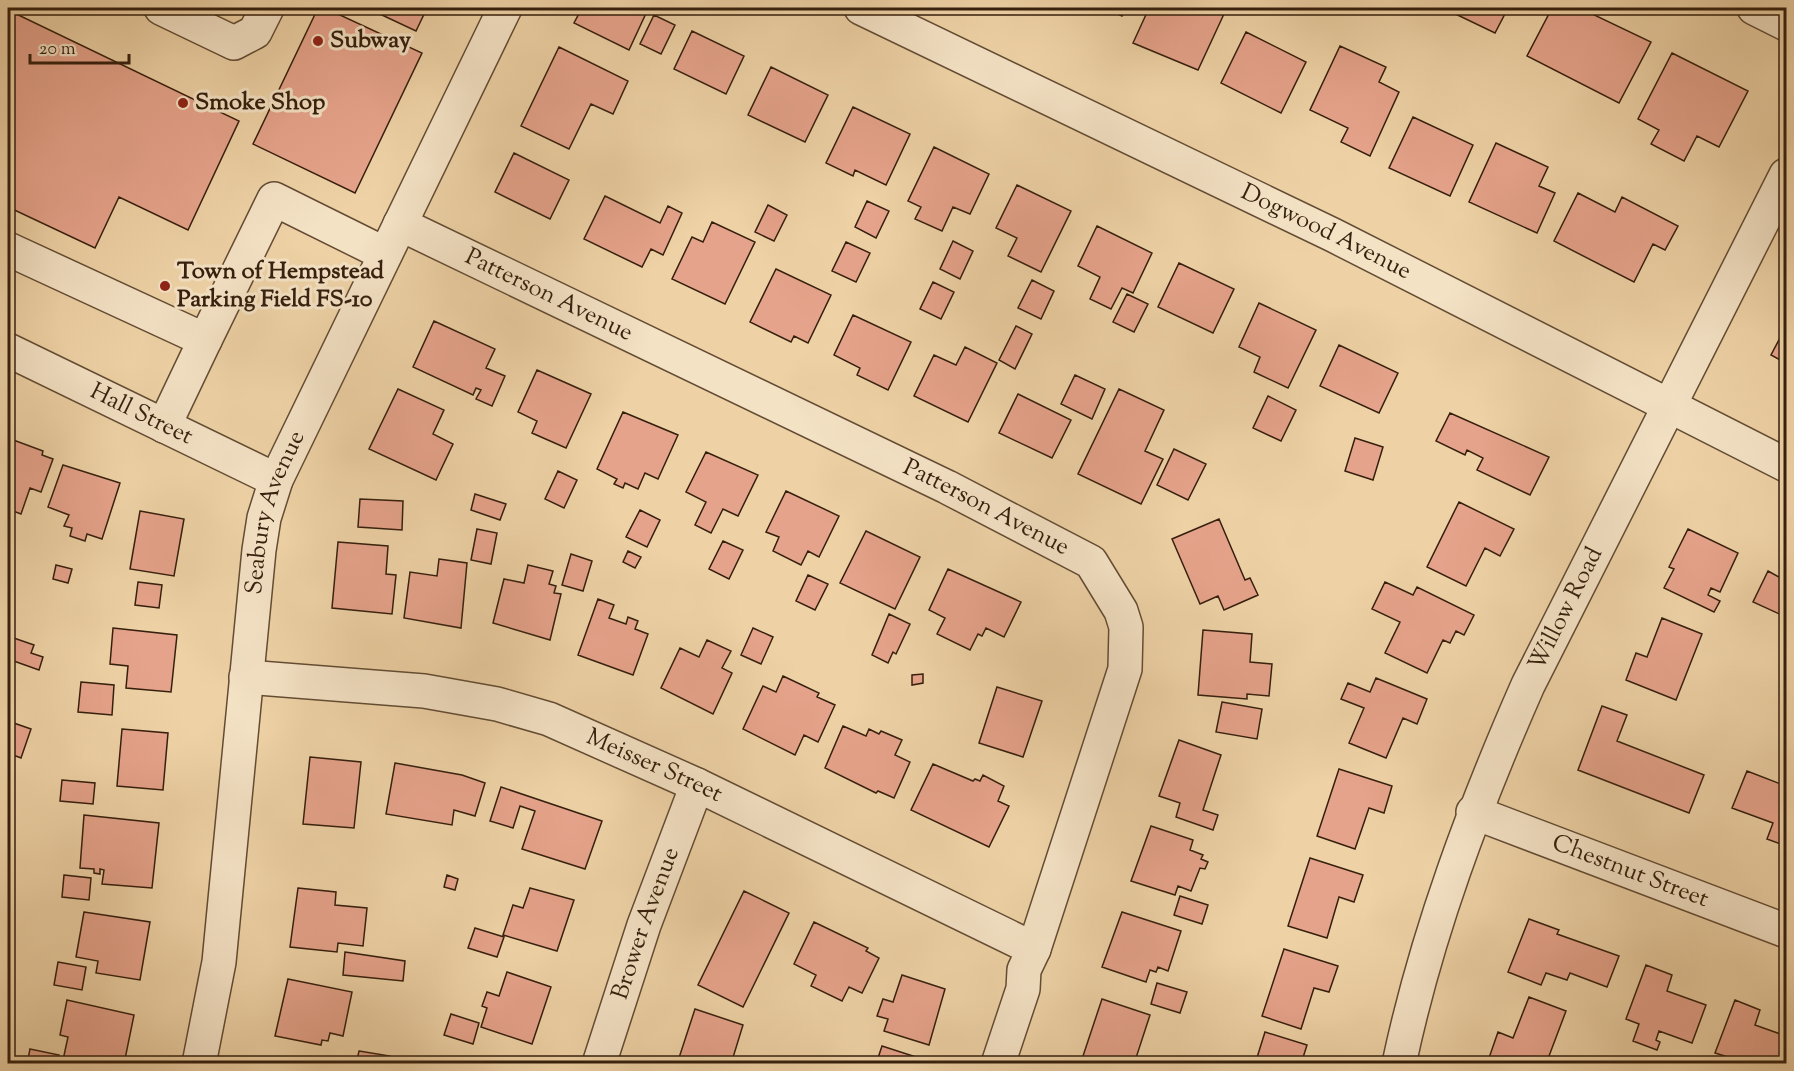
<svg xmlns="http://www.w3.org/2000/svg" width="1794" height="1071" font-family="'Sorts Mill Goudy',serif">
	<style>
		.building { fill: #e6a38b; stroke: #351f0d; stroke-width: 1.5 }
		.lines { fill: none; stroke-linecap: round; stroke-linejoin: round }
		.minor-casing { stroke: #634c33; stroke-width: 36 }
		.minor { stroke: #f4e2c5; stroke-width: 33 }
		.poi-dot { fill: #8f2418; stroke: #f4e2c5; stroke-width: 2 }
		.labels { text-anchor: middle; dominant-baseline: central; stroke-width: 6; stroke-linejoin: round; paint-order: stroke }
		.poi-label { font-size: 24px; font-weight: bold; fill: #351f0d; stroke: #f4e2c5; text-anchor: start }
		.street-label { font-size: 24px; fill: #351f0d; stroke: #f4e2c5 }
	</style>
	<rect width="100%" height="100%" fill="#eed2a6"/>
	<filter id="stains"><feTurbulence type="fractalNoise" baseFrequency=".00333" numOctaves="4"/><feColorMatrix values="0 0 0 0 .2 0 0 0 0 .09 0 0 0 0 .02 0 0 0 .5 -.17"/></filter>
	<radialGradient id="worn" r=".72"><stop offset=".6" stop-color="#630" stop-opacity="0"/><stop offset="1" stop-color="#630" stop-opacity=".3"/></radialGradient>
	<!-- building -->
	<path class="building" d="M318,8H325L422,53L355,193L253,144Z
		M367,8H427L416,31Z
		M582,8H646L648,9L629,50L574,23Z
		M1104,8H1126L1122,16Z
		M1149,8H1210L1224,14L1198,70L1133,43Z
		M1443,8H1508L1495,33Z
		M1552,8H1584L1591,11L1590,13L1651,42L1619,103L1527,56Z
		M8,10L239,121L188,230L119,197L95,248L8,207Z
		M654,15L675,25L661,54L640,44Z
		M692,31L744,56L726,94L674,69Z
		M1246,32L1306,62L1281,113L1221,83Z
		M1340,46L1386,67L1379,82L1399,92L1370,156L1341,142L1348,128L1310,110Z
		M559,47L628,81L613,114L591,104L569,149L521,126Z
		M1672,53L1748,91L1719,147L1697,136L1684,161L1651,144L1659,130L1638,119Z
		M771,67L828,95L805,142L748,115Z
		M853,107L910,134L886,185L855,170L853,176L826,163Z
		M1413,117L1473,145L1450,196L1389,168Z
		M1496,143L1548,167L1539,186L1555,193L1537,233L1469,202Z
		M934,147L989,174L970,214L953,207L942,231L915,219L921,207L908,201Z
		M514,153L569,180L550,219L495,192Z
		M1017,185L1071,211L1041,272L1008,256L1017,238L996,228Z
		M1578,193L1615,212L1622,197L1678,226L1665,250L1653,244L1634,282L1554,241Z
		M605,196L660,223L668,206L682,213L663,255L651,249L642,267L584,239Z
		M867,201L889,211L876,238L855,227Z
		M768,205L787,215L774,241L755,232Z
		M712,222L755,242L725,304L672,279L692,237L703,242Z
		M1097,226L1152,253L1133,293L1122,288L1111,309L1090,299L1100,277L1078,266Z
		M953,241L973,251L960,279L940,269Z
		M846,242L870,253L856,282L832,271Z
		M1179,263L1234,289L1213,333L1158,307Z
		M776,269L831,295L808,343L794,336L791,342L750,322Z
		M1032,280L1054,291L1041,319L1018,308Z
		M933,282L954,292L941,319L920,309Z
		M1127,294L1148,304L1134,332L1113,322Z
		M1259,303L1316,330L1288,388L1254,372L1260,357L1239,347Z
		M853,315L911,342L888,390L857,375L860,368L834,355Z
		M434,321L495,349L486,368L505,376L492,406L476,399L481,390L476,388L473,395L413,367Z
		M1016,326L1032,334L1015,369L999,360Z
		M1782,334L1786,336V363L1771,355Z
		M1339,345L1398,373L1379,413L1320,386Z
		M965,347L997,363L968,422L914,396L934,355L956,365Z
		M537,370L591,394L566,448L532,433L537,421L518,412Z
		M1075,375L1105,389L1092,419L1061,404Z
		M398,389L444,410L433,434L453,444L436,480L369,449Z
		M1119,389L1164,410L1145,451L1163,459L1141,504L1078,474Z
		M1018,394L1071,420L1052,458L999,433Z
		M1268,396L1296,410L1281,441L1253,428Z
		M623,412L678,435L658,479L645,473L638,489L625,483L623,488L614,484L617,479L597,469Z
		M1450,413L1549,457L1530,495L1477,470L1483,458L1467,450L1465,455L1436,441Z
		M8,438L43,451L42,455L53,459L41,492L30,488L21,514L8,509V512Z
		M1355,438L1383,447L1373,480L1345,471Z
		M1174,449L1206,464L1188,500L1157,485Z
		M706,452L758,475L738,516L723,509L711,533L695,525L706,502L686,492Z
		M63,465L120,483L102,539L87,534L85,541L70,536L72,528L64,526L69,515L48,507Z
		M558,471L577,480L564,508L545,499Z
		M786,491L839,516L819,557L808,551L801,565L773,551L779,537L766,532Z
		M475,494L506,504L500,520L471,510Z
		M360,499L403,501L402,530L358,527Z
		M1459,502L1514,529L1500,556L1485,548L1466,586L1427,567Z
		M640,510L660,520L647,547L626,537Z
		M140,511L184,519L174,576L130,569Z
		M1219,519L1245,580L1250,578L1258,595L1224,610L1218,596L1200,604L1172,539Z
		M477,529L497,533L491,564L471,560Z
		M1688,529L1738,553L1720,592L1711,588L1708,595L1720,601L1714,612L1664,588L1674,569L1669,567Z
		M866,531L920,557L895,609L840,583Z
		M723,541L743,550L729,579L709,569Z
		M338,542L388,546L386,574L396,575L392,614L332,608Z
		M628,551L641,557L635,568L623,562Z
		M571,554L592,561L583,591L562,585Z
		M439,559L467,563L461,628L404,618L410,572L437,576Z
		M56,565L72,569L68,583L53,579Z
		M528,565L553,571L549,584L556,586L554,593L561,594L550,640L493,623L504,579L524,583Z
		M948,569L1021,602L1004,637L986,628L982,636L978,634L970,650L937,634L945,618L929,610Z
		M1768,571L1786,581V617L1753,602Z
		M808,575L828,584L815,610L796,601Z
		M138,582L162,585L159,608L135,605Z
		M1385,582L1413,595L1417,587L1474,615L1464,635L1456,631L1450,643L1443,640L1427,673L1385,653L1400,622L1372,609Z
		M598,599L614,605L609,618L626,624L628,617L638,621L635,629L648,634L633,675L578,655Z
		M889,614L910,624L896,654L893,652L888,663L872,655Z
		M1662,618L1702,634L1676,700L1626,680L1636,653L1647,657Z
		M113,628L177,635L171,692L126,688L128,666L110,664Z
		M753,628L773,637L761,664L741,655Z
		M1203,630L1252,634L1250,662L1272,664L1269,696L1247,694V699L1198,695Z
		M8,636L34,645L31,653L43,657L39,670L8,659Z
		M707,640L731,651L722,668L732,673L713,714L661,688L680,648L699,657Z
		M923,674V683L912,685V675Z
		M783,676L819,693L817,697L835,705L818,742L804,735L795,755L743,729L763,686L776,692Z
		M1376,678L1427,699L1417,724L1403,718L1386,758L1349,743L1364,708L1341,699L1348,683L1370,692Z
		M81,682L114,685L112,715L78,712Z
		M997,687L1042,701L1023,757L979,743Z
		M1222,702L1262,709L1257,739L1216,732Z
		M1602,706L1627,715L1617,741L1704,775L1689,813L1578,770Z
		M8,721L31,729L21,758L8,753Z
		M843,726L866,736L869,729L879,734L881,731L902,740L895,755L910,762L894,798L878,791L876,793L825,768Z
		M122,729L168,733L163,790L117,786Z
		M1179,740L1221,755L1203,810L1218,815L1213,830L1176,817L1180,803L1159,796Z
		M310,757L361,762L354,828L303,824Z
		M395,763L462,775L485,783L475,816L454,810L452,825L386,814Z
		M933,764L973,781L975,779L980,781L983,775L1004,786L998,801L1009,806L989,847L911,810Z
		M1339,769L1392,786L1384,813L1369,808L1355,849L1317,836Z
		M1747,771L1786,786V846L1767,839L1773,823L1732,808Z
		M62,780L95,783L93,804L60,801Z
		M501,787L602,821L585,869L522,849L535,811L520,806L513,828L490,821Z
		M84,815L159,823L152,888L102,884L104,870L100,869V874L94,873V869L80,868Z
		M1151,826L1193,840L1190,850L1203,855L1201,859L1208,862L1205,869L1200,868L1191,891L1178,886L1175,895L1131,881Z
		M1310,858L1363,875L1354,902L1339,897L1327,938L1288,926Z
		M64,875L91,878L89,900L62,897Z
		M447,875L458,879L455,890L444,887Z
		M298,888L336,892L335,905L367,908L363,946L338,943L337,952L290,947Z
		M530,888L574,900L557,951L503,935L513,905L523,908Z
		M744,891L789,913L743,1007L698,985Z
		M1180,896L1208,905L1202,924L1174,915Z
		M84,912L150,922L140,980L96,973L98,961L76,957Z
		M1122,912L1181,931L1168,971L1158,967L1156,972L1150,970L1146,982L1102,967Z
		M1529,919L1559,930L1557,934L1619,956L1607,987L1570,973L1567,980L1546,973L1541,985L1508,972Z
		M814,922L868,948L866,951L879,958L862,993L849,987L842,1001L811,986L816,975L794,964Z
		M475,928L504,937L497,957L468,948Z
		M1284,949L1338,966L1329,992L1314,988L1301,1029L1262,1016Z
		M345,952L405,961L403,981L343,975Z
		M58,962L86,967L82,990L54,985Z
		M1646,965L1672,975L1667,991L1706,1005L1692,1043L1659,1031L1656,1040L1660,1042L1657,1050L1633,1041L1639,1024L1626,1019Z
		M507,972L551,987L532,1044L481,1027L487,1008L482,1006L487,992L499,996Z
		M902,975L945,989L929,1045L884,1031L888,1019L877,1016L883,999L893,1002Z
		M288,979L352,992L343,1036L330,1033L328,1041L322,1040L321,1045L275,1036Z
		M1157,983L1187,992L1180,1013L1151,1004Z
		M1529,997L1566,1011L1546,1064H1504L1489,1058L1498,1032L1513,1038Z
		M1102,999L1150,1015L1134,1064L1081,1062Z
		M67,1000L134,1015L124,1064H80L63,1060L68,1037L60,1035Z
		M1735,1000L1760,1010L1755,1025L1786,1036V1064H1725L1728,1057L1715,1053Z
		M695,1009L743,1025L731,1064H677Z
		M451,1014L479,1023L473,1044L444,1035Z
		M1265,1032L1307,1045L1301,1064H1255Z
		M882,1046L916,1057L914,1064H876Z
		M30,1049L59,1055L57,1064H27Z
		M359,1051L390,1056L388,1064H356Z"/>
	<g class="lines">
		<!-- minor casing -->
		<g class="minor-casing">
			<g id="minor">
				<path d="M161,8L234,43L255,32L267,8"/>
				<path id="s1" d="M861,8L1333,235L1786,465"/>
				<path d="M1754,8L1786,24"/>
				<path id="s2" d="M400,224L947,487L1091,562L1121,611L1126,627L1125,669L1034,949L1024,970L1023,989L998,1064"/>
				<path d="M8,249L205,340L164,426"/>
				<path d="M205,340L274,199L385,254"/>
				<path id="s3" d="M8,350L276,480"/>
				<path id="s4" d="M246,677L424,691L497,704L549,719L697,785L1034,949"/>
				<path id="s5" d="M1473,812L1786,931"/>
				<path id="s6" d="M199,1064L219,962L259,550L264,518L276,480L505,8"/>
				<path id="s7" d="M599,1064L644,925L697,785"/>
				<path id="s8" d="M1399,1064C1427,932 1474,808 1528,685L1786,175"/>
			</g>
		</g>
		<!-- minor -->
		<use href="#minor" class="minor"/>
	</g>
	<!-- markers -->
	<g class="poi-dot">
		<circle cx="318" cy="41" r="6"/>
		<circle cx="183" cy="103" r="6"/>
		<circle cx="165" cy="286" r="6"/>
	</g>
	<g class="labels">
		<!-- poi labels -->
		<g class="poi-label">
			<text x="330" y="41">Subway</text>
			<text x="195" y="103">Smoke Shop</text>
			<text x="177" y="272">Town of Hempstead<tspan x="177" dy="28">Parking Field FS-10</tspan></text>
		</g>
		<!-- street labels -->
		<g class="street-label">
			<text stroke="none"><textPath href="#s1" startOffset="516">Dogwood Avenue</textPath></text>
			<text stroke="none"><textPath href="#s2" startOffset="165">Patterson Avenue</textPath></text>
			<text stroke="none"><textPath href="#s3" startOffset="148">Hall Street</textPath></text>
			<text stroke="none"><textPath href="#s2" startOffset="651">Patterson Avenue</textPath></text>
			<text stroke="none"><textPath href="#s6" startOffset="558">Seabury Avenue</textPath></text>
			<text stroke="none"><textPath href="#s8" startOffset="486">Willow Road</textPath></text>
			<text stroke="none"><textPath href="#s4" startOffset="422">Meisser Street</textPath></text>
			<text stroke="none"><textPath href="#s5" startOffset="168">Chestnut Street</textPath></text>
			<text stroke="none"><textPath href="#s7" startOffset="148">Brower Avenue</textPath></text>
		</g>
	</g>
	<!-- margin -->
	<rect width="1794" height="1071" fill="none" stroke="#eed2a6" stroke-width="30"/>
	<rect x="9" y="9" width="1776" height="1053" fill="none" stroke="#351f0d" stroke-width="3"/>
	<rect x="15" y="15" width="1764" height="1041" fill="none" stroke="#351f0d" stroke-width="1.5"/>
	<!-- scale -->
	<path d="M30 54v9h99v-9" fill="none" stroke="#351f0d" stroke-width="3"/>
	<text x="39" y="54" font-size="18" fill="#351f0d" stroke="#f4e2c5" stroke-width="4.5" paint-order="stroke">20 m</text>
	<rect width="100%" height="100%" filter="url(#stains)"/>
	<rect width="100%" height="100%" fill="url(#worn)"/>
</svg>
